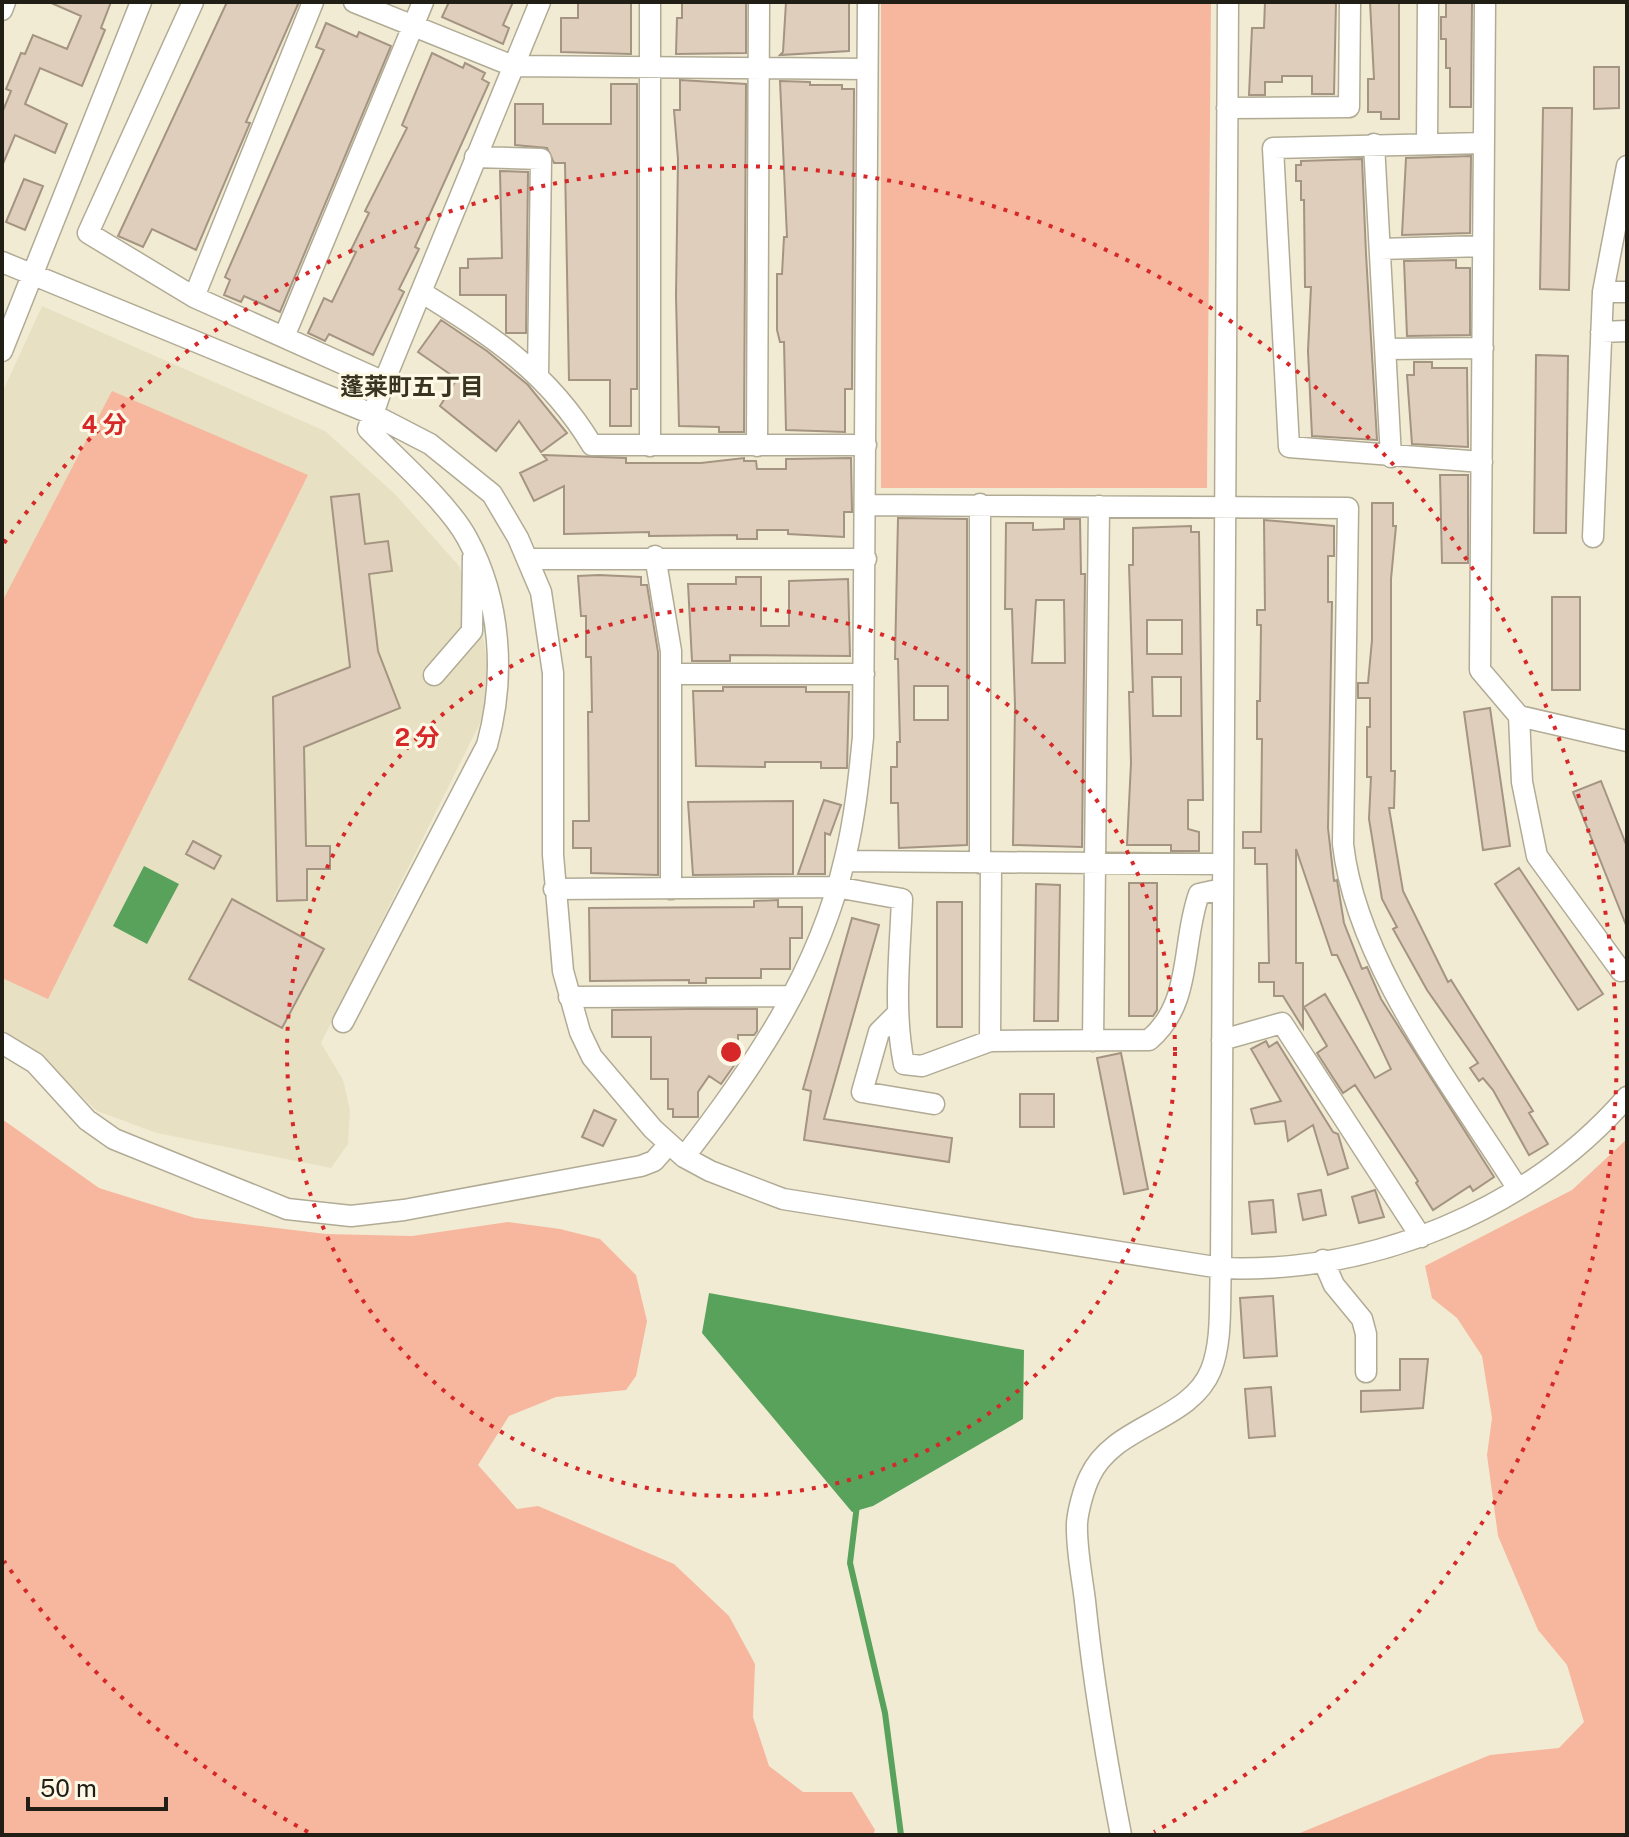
<svg xmlns="http://www.w3.org/2000/svg" width="1629" height="1837" font-family="'Public Sans','Noto Sans JP',sans-serif">
	<style>
		.built { fill: #e8e0c2 }
		.green { fill: #f6b79e }
		.water { fill: #58a25c }
		.lines { fill: none; stroke-linecap: round; stroke-linejoin: round }
		.stream { stroke: #58a25c; stroke-width: 6 }
		.building { fill: #e0cebc; stroke: #a49482; stroke-width: 2; fill-rule: evenodd }
		.minor-casing { stroke: #b1ab95; stroke-width: 23 }
		.minor { stroke: #fff; stroke-width: 20 }
		.ring { fill: none; stroke: #d62828; stroke-width: 4; stroke-dasharray: 4 8 }
		.labels { text-anchor: middle; dominant-baseline: central; stroke-width: 6; stroke-linejoin: round; paint-order: stroke }
		.neighbourhood-label { font-size: 24px; font-weight: bold; fill: #393421; stroke: #fef9e6 }
		.centre { fill: #d62828; stroke: #fef9e6; stroke-width: 4 }
		.ring-label { font-size: 24px; text-anchor: middle; font-weight: bold; fill: #d62828; stroke: #fef9e6; stroke-width: 6; stroke-linejoin: round; paint-order: stroke }
	</style>
	<rect width="100%" height="100%" fill="#f2ebd4"/>
	<!-- built -->
	<path class="built" d="M42,306L325,431L395,494L459,566L483,637L491,687L484,715L321,1043L343,1080L350,1110L348,1144L331,1168L157,1133L97,1111L39,1055L2,1031V393Z"/>
	<!-- green -->
	<path class="green" d="M881,2H1211L1207,488H881Z
		M112,391L308,475L48,999L2,978V602Z
		M2,1119L99,1188L195,1218L326,1234L412,1236L508,1222L560,1229L600,1239L636,1275L647,1321L636,1376L626,1390L556,1397L509,1416L478,1465L517,1509L538,1506L674,1564L729,1616L755,1664L753,1717L769,1766L803,1792H852L875,1830L873,1835H2Z
		M1627,1139V1835H1295L1490,1755L1559,1748L1584,1722L1567,1665L1538,1630L1498,1536L1487,1455L1492,1418L1482,1356L1457,1318L1432,1298L1425,1266L1572,1190Z"/>
	<!-- water -->
	<path class="water" d="M144,866L179,884L147,944L113,926Z
		M709,1293L1024,1350L1023,1419L873,1506L852,1512L702,1333Z"/>
	<g class="lines">
		<!-- stream -->
		<path class="stream" d="M857,1505L850,1563L885,1713L901,1835"/>
	</g>
	<!-- building -->
	<path class="building" d="M49,2H111L101,28L105,30L82,86L40,68L25,104L67,124L55,153L15,135L2,166V113L11,91L6,89L21,53L25,54L33,35L67,49L81,16Z
		M227,2H299L246,122L250,123L196,250L152,229L143,247L118,236Z
		M449,2H513L503,25L509,28L503,44L442,17Z
		M578,2H631V54L561,52V18H578Z
		M682,2H746V53L676,54L677,18H682Z
		M786,2H849V51L780,55L783,52Z
		M1265,2H1336L1334,94H1312V76H1282V82H1265V95H1249L1252,28H1264Z
		M1370,2H1399V119H1381V112H1368V79H1374Z
		M1446,2H1472L1471,107H1450V68H1446V39H1441V17H1446Z
		M326,23L357,37L359,32L391,46L280,312L244,296L241,302L224,295L230,280L225,277L324,50L316,47Z
		M432,53L463,68L465,63L485,73L482,79L489,83L415,247L419,249L399,289L404,292L373,355L329,334L325,341L308,333L324,298L332,302L356,252L351,250L369,213L365,211L407,128L402,125Z
		M1594,67H1619V108L1594,109Z
		M680,80L746,84L744,432H719V427L679,426L676,296L678,159L674,110H680Z
		M780,81L810,82V85H842V89H854L852,389H845V432L786,430L784,342H780L777,330V274H782L784,237H787Z
		M611,84H637V389H631V426H610V380H569L565,163H554L547,148L515,145V104H543V124H611Z
		M1543,108H1572L1569,290L1540,289Z
		M1471,156L1470,233L1402,235L1406,158Z
		M1362,159L1366,254L1377,440L1312,436L1308,351L1311,287H1305L1304,200H1301V181H1296V165H1301V161Z
		M500,171L528,172L526,333H506V295H460V268H468V259L502,258Z
		M24,179L43,186L25,230L6,222Z
		M1456,260V268H1470V335L1407,336L1404,261Z
		M441,320L487,351L528,385L567,433L541,452L519,421L496,451L440,406L457,379L418,352Z
		M1536,355L1568,356L1566,533H1534Z
		M1414,362H1432V368H1467L1468,447L1412,444L1407,375H1414Z
		M543,455L626,458V463H701L744,458V461H756L757,469H786V459L851,458L852,512H844V537L788,534V530H757V539H737V535L649,536V532L564,534V486L534,501L520,473L547,460Z
		M1440,475H1468V563H1442Z
		M359,494L365,544L388,541L392,571L369,574L378,651L400,708L304,747L306,846H330V869H307V900L277,901L273,697L350,667L331,497Z
		M1372,503H1393V526H1396L1391,579V771H1395L1394,808H1389L1403,891L1448,982L1451,980L1533,1111L1529,1113L1548,1144L1529,1155L1493,1090L1483,1078L1479,1081L1470,1068L1478,1063L1427,990L1393,929L1397,927L1382,899L1369,819L1371,777H1367V727H1370V698H1358V683H1368L1372,640Z
		M898,518L967,519V845L899,848L898,803H891V767H897V742H900L898,659H895ZM914,686H948V720H914Z
		M1064,519H1080L1081,574H1085L1082,847L1013,845L1015,706L1012,609H1005L1006,523H1033V530L1064,529ZM1036,600H1064L1065,663H1032Z
		M1264,520L1334,526V556H1328V602H1332L1328,828L1334,881L1337,880L1344,923L1362,969L1367,967L1381,999L1494,1177L1473,1191L1470,1186L1433,1210L1416,1183L1418,1181L1355,1085L1343,1093L1317,1053L1327,1046L1304,1007L1325,994L1375,1078L1391,1069L1337,955H1332L1296,849V963H1303V1028L1283,996H1274V982H1259V963H1269L1267,864H1255V848H1243V832H1261L1262,739H1257V701H1260L1261,625H1257V610H1265Z
		M1191,526V532H1199L1203,800H1188V829L1199,832V851H1171V845H1127L1131,763L1129,692H1133L1129,565H1133V528ZM1147,620H1182V654H1147ZM1152,677H1181V716H1153Z
		M599,575L641,577V585H647L658,652V875L591,873V848H573V821H589L588,712H592L591,657H586V616H581L578,576Z
		M736,577H761V626H789V581L848,579L850,656L730,655V661H692L688,584H736Z
		M1552,597H1580V690H1552Z
		M723,687H806V692H849L847,768H821V762H765V767L696,766L693,691H723Z
		M1490,708L1510,846L1483,850L1464,712Z
		M1601,781L1627,847L1626,925L1573,792Z
		M824,800L841,805L830,835L825,833V874H798Z
		M793,801V874L693,875L688,802Z
		M193,841L221,856L214,869L186,854Z
		M1519,868L1603,994L1578,1010L1495,884Z
		M1129,883H1157V1010L1153,1016H1129Z
		M1036,884L1060,885L1058,1021H1034Z
		M232,899L324,949L282,1028L189,979Z
		M778,900V907H802V938H790V969H761V978H706V983H689V980L590,981L589,908L754,907V901Z
		M937,902H962V1027H937Z
		M852,918L879,925L824,1119L952,1138L949,1162L804,1140L811,1091L803,1089Z
		M689,1009H757V1031L754,1035H738V1060L721,1084L709,1076L698,1092V1117H673V1109H668V1079H651V1037H612V1010Z
		M1266,1041L1269,1047L1277,1042L1333,1132L1338,1134L1348,1168L1328,1175L1313,1125L1288,1141L1285,1121L1255,1124L1251,1109L1281,1101L1251,1049Z
		M1121,1053L1148,1189L1124,1194L1097,1058Z
		M1020,1094H1054V1127H1020Z
		M594,1110L616,1120L603,1146L582,1137Z
		M1321,1190L1326,1215L1303,1220L1298,1194Z
		M1375,1190L1384,1217L1359,1223L1352,1197Z
		M1273,1200L1276,1232L1252,1234L1249,1202Z
		M1273,1296L1277,1356L1244,1358L1240,1298Z
		M1400,1359H1428L1423,1408L1361,1412V1391L1400,1390Z
		M1271,1387L1275,1436L1249,1438L1245,1389Z"/>
	<g class="lines">
		<!-- minor casing -->
		<g class="minor-casing">
			<path id="minor" d="M193,2L88,233L194,297L384,382
				M354,2L513,66L867,69
				M1485,2L1480,670L1519,716L1627,741
				M2,10L5,2
				M1227,108L1349,107L1350,2
				M1374,144L1391,457
				M1427,144L1428,2
				M475,157L541,159L538,375
				M1380,249L1483,246
				M2,262L372,414L430,444L492,494L518,538L541,592L553,673V855L563,971L580,1032L592,1057L653,1129L684,1157L710,1171L783,1199L1221,1268L1228,2
				M421,292C492,336 548,372 592,445H866
				M1603,292H1627
				M194,297L313,2
				M1601,332L1627,331
				M284,337L423,2
				M1385,349L1483,348
				M2,351L141,2
				M650,446V2
				M757,446L759,2
				M1482,462L1289,447L1273,148L1484,143
				M866,505L1348,508L1343,844C1356,963 1455,1089 1518,1189
				M1593,537L1603,292L1627,166
				M655,556L671,651V889
				M528,559H866
				M671,674H864
				M434,675L472,631L473,557
				M1519,716L1522,782L1537,856L1621,971
				M845,861L1222,864
				M980,863V504
				M554,889L836,887L902,899C900,953 893,1010 904,1064L922,1066L990,1041L1149,1040C1193,1003 1181,944 1199,894L1222,889
				M569,997L792,996
				M898,1013L879,1032L862,1092L934,1104
				M343,1022L487,745C506,677 501,600 467,538C448,503 397,459 368,429L384,382L540,2
				M1222,1040L1282,1023L1421,1237
				M990,1041L991,863
				M1093,1041L1099,506
				M2,1043L35,1063L87,1120L114,1139L287,1209L351,1216L404,1210L641,1166L654,1161L669,1144
				M684,1157C754,1067 819,971 845,858C855,818 859,777 863,737L868,2
				M1323,1260L1334,1285L1362,1319L1366,1334V1372
				M1121,1835C1106,1758 1093,1680 1085,1601C1082,1576 1076,1548 1077,1523C1078,1510 1084,1488 1090,1476C1114,1424 1190,1422 1211,1370C1223,1340 1219,1300 1221,1268C1371,1274 1528,1211 1627,1097"/>
		</g>
		<!-- minor -->
		<use href="#minor" class="minor"/>
	</g>
	<!-- distance rings -->
	<g class="ring">
		<circle cx="731" cy="1052" r="444"/>
		<path d="M308 1832A887 887 0 0 1 4 1561M4 543A887 887 0 1 1 1154 1832"/>
	</g>
	<g class="labels">
		<!-- neighbourhood labels -->
		<g class="neighbourhood-label">
			<text x="412" y="386">蓬莱町五丁目</text>
		</g>
	</g>
	<circle cx="731" cy="1052" r="12" class="centre"/>
	<g class="ring-label">
		<text x="104" y="433">4 分</text>
		<text x="417" y="746">2 分</text>
	</g>
	<!-- border -->
	<rect width="1629" height="1837" fill="none" stroke="#211e16" stroke-width="8"/>
	<!-- scale -->
	<path d="M28 1797v12h138v-12" fill="none" stroke="#211e16" stroke-width="4"/>
	<text x="40" y="1797" font-size="24" fill="#211e16" stroke="#fef9e6" stroke-width="6" paint-order="stroke">50 m</text>
</svg>
